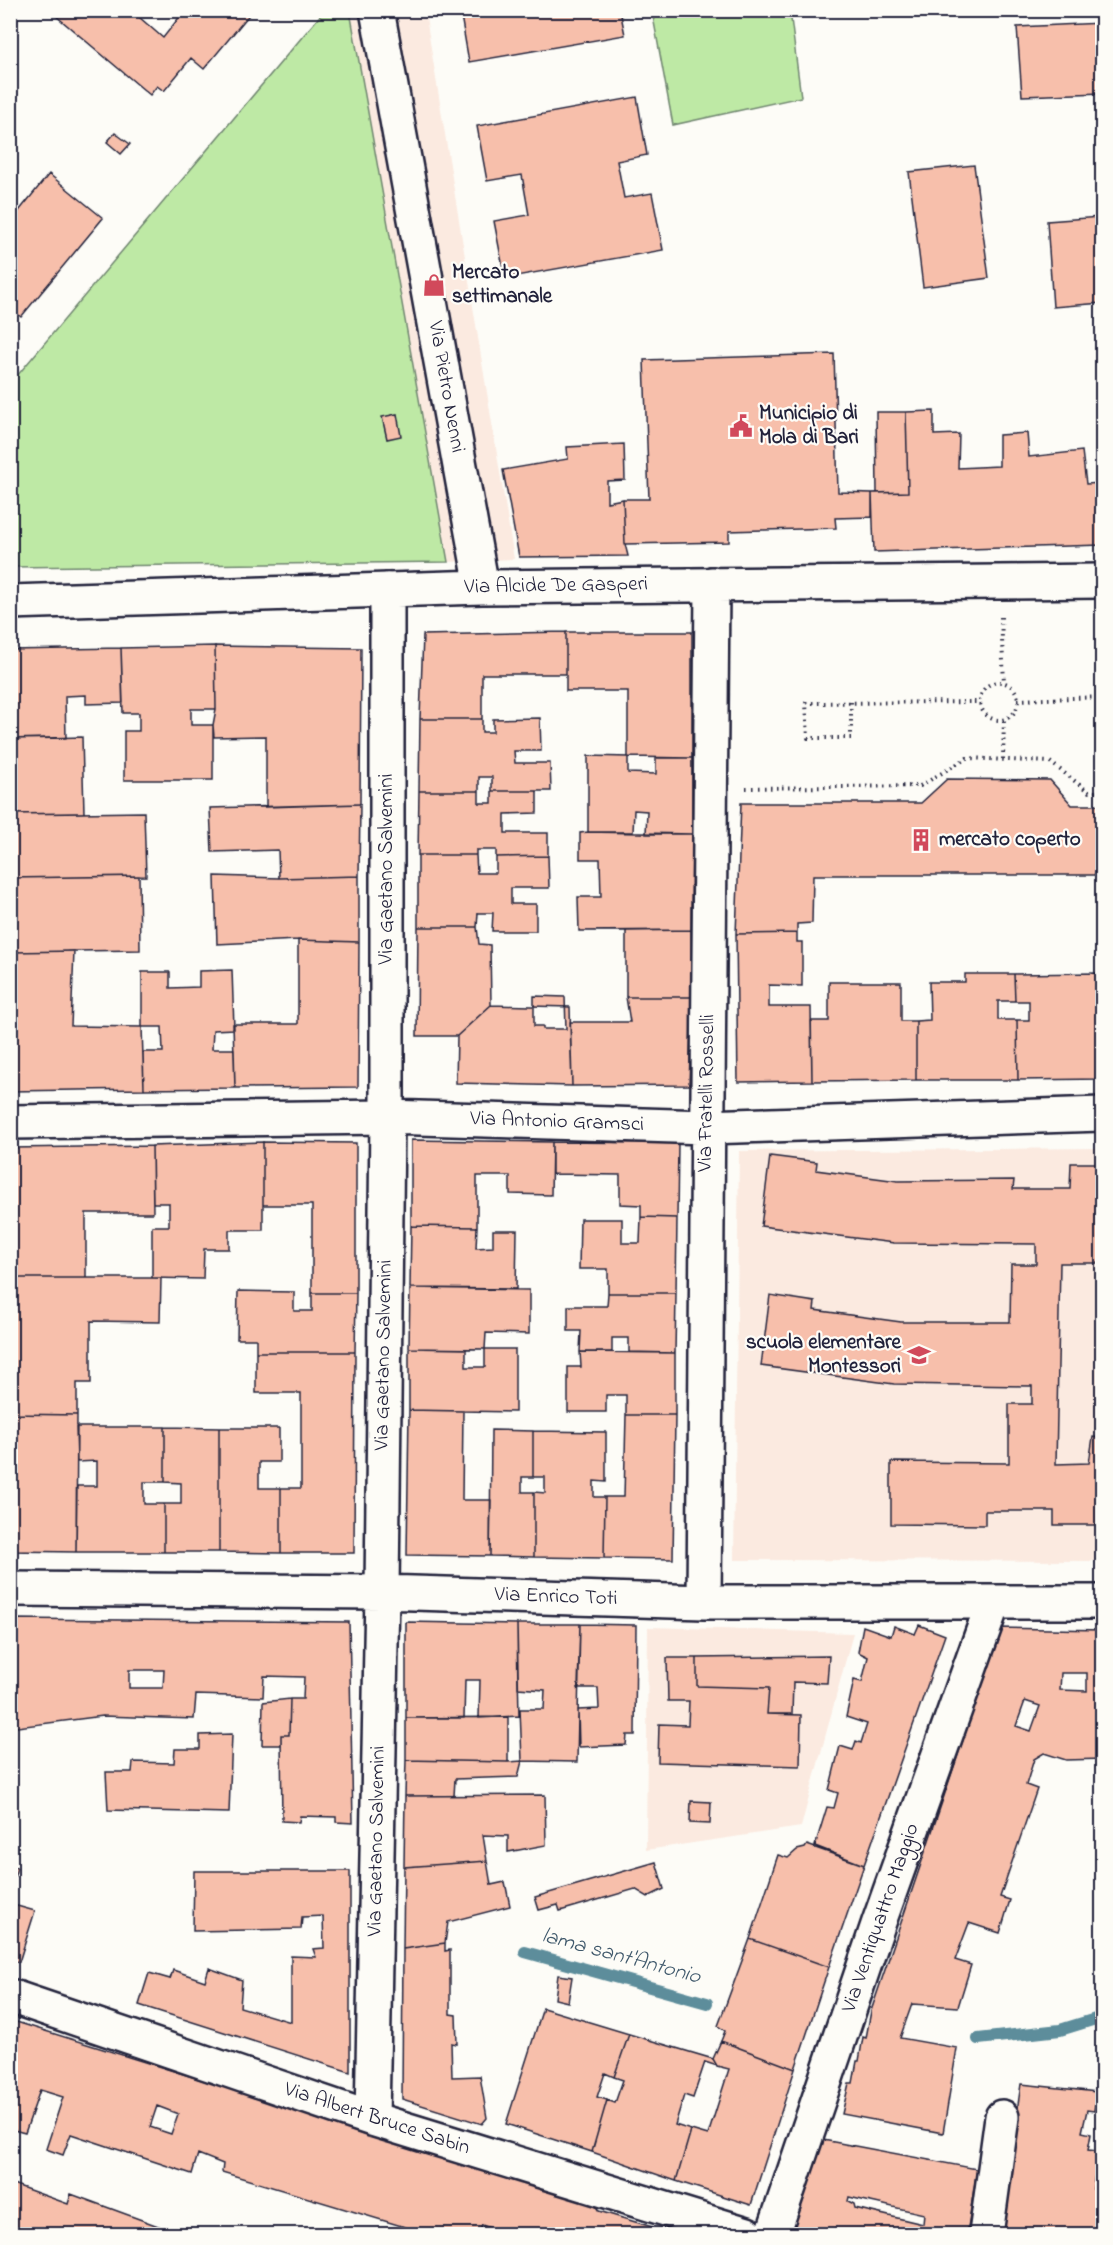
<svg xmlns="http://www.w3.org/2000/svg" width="1113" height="2245" font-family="'Indie Flower',sans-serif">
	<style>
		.built { fill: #fbeae0 }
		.green { fill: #bee9a5; stroke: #708670; stroke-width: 1.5 }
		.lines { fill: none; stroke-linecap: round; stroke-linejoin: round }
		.stream { stroke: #5d8d9b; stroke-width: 12 }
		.building { fill: #f7bfab; stroke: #22223b; stroke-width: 1.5; fill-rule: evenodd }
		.street-casing { stroke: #22223b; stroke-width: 38 }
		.path { stroke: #22223b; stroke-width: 4; stroke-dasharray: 1.5 4.5; stroke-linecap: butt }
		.street { stroke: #fdfcf7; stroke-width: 33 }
		.labels { text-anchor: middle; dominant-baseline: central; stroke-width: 4.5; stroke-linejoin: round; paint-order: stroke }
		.poi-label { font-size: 21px; font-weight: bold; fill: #22223b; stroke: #fdfcf7; text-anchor: start }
		.street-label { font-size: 21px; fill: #22223b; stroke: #fdfcf7 }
		.water-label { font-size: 22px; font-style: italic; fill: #3f586b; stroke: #fdfcf7 }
	</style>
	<rect width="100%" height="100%" fill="#fdfcf7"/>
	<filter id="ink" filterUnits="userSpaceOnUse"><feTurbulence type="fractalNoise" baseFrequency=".0167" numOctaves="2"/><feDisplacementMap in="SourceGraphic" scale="12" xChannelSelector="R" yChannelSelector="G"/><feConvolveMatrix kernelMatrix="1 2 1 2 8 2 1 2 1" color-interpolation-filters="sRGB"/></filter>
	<g filter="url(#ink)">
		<!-- built -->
		<path class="built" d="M350,11H425L514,559L448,562Z
			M1102,1148V1561L734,1560L739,1151Z
			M648,1627L853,1633L801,1827L646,1850Z"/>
		<!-- green -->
		<path class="green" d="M324,11H350L448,562L11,567V383Z
			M652,11H790L801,97L673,125Z"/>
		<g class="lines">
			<!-- stream -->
			<path class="stream" d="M525,1952L707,2003
				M978,2039L1060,2030L1102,2017"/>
		</g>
		<!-- building -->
		<path class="building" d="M49,10H131L163,38L185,10H253L204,69L191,58L164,91L157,86L150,95Z
			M460,10H620L625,35L469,62Z
			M1102,23V93L1022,96L1017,27Z
			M637,97L647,155L617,161L624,198L652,193L663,250L505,278L494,221L529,215L522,175L487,181L477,126Z
			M115,133L130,144L121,154L107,142Z
			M974,165L989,278L923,287L909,172Z
			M49,174L103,218L21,317L10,308V222Z
			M1100,217V225L1102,224V303L1053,307L1047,221Z
			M834,354L838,492L872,493V517L835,518L836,528L729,531V542L625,544L623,499H649L644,360Z
			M934,411V435L959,434L958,468L999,466V435L1027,433L1029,457L1082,451L1086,484L1102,483V545L874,552L872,493L908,492L906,412Z
			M876,412H906L908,492L877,493Z
			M397,414L401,436L387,439L382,417Z
			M624,444L625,480L607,481V502L623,499L625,544L628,556L519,557L503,470L568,459L567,447Z
			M566,632V674H482V719H420L423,635Z
			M566,632H692V758L628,757V691H566Z
			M215,646L361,648L360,804L266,807V736L214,737L213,725L216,709Z
			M215,646L216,709H191V725H213V780H124V731H139V713H123L121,648Z
			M121,648L123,703L86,704V695L65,696L66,738L10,739V650Z
			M540,718L541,751H514L515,763H550L551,791H492V777H479V791H419L420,719H482V732H493V719Z
			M82,737L84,813L10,814V739Z
			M588,756L628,757V773L656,774V758H692V834H646L647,811L634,810L633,832H588Z
			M947,779L1050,780L1072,805H1102V875H813L812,923L797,924V933L736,934L741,803H921Z
			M419,791H479V803H492V791H537V813L505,814V833H548V856L496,857V850H476V855H418Z
			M360,804L359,876L279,878L278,850L212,852L210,808Z
			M144,812L146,876L10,878V814Z
			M588,832L692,834L691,930L579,931L578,897H601L600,859H580V833Z
			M418,855H476L477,873H496V857L548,856L549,888H511V904H536V931H492L493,913H478L477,927H418Z
			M139,876L140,950L12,952L10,878Z
			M215,876L279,878L359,876V942L298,940L217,944Z
			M418,927H477L479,944L490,945L491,1005L457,1036H417Z
			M691,930L692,997H626V931Z
			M797,933V942H802V986L769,985V1007H811L812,1081L738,1082L736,934Z
			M298,940L359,942L358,1087L235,1088L233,1024H298Z
			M74,951L71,1026L142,1027L144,1089L10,1091L12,952Z
			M232,970L234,1029L213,1030L212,1049H234L235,1088L144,1089L143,1052H163L162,1027H142V972H170V988L199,987V971Z
			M1099,973V1021H1102V1079L1018,1080L1017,1020H1029V1001H1015L1014,974Z
			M965,974H1014L1015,1001H998V1020H1017L1018,1080H916V1021L930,1020L929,982H965Z
			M829,982H901V1021H916V1080L812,1081L811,1021H829Z
			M534,996L565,997L566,1029H543V1026H534Z
			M626,997H692L689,1085L572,1086L570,1022H630Z
			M491,1005L570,1007L572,1086L456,1083L457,1036Z
			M411,1140L552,1142L551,1195L510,1194V1176H477V1227L411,1226Z
			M263,1142V1230H229V1249H204L203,1279L152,1278V1226H169V1203H153L152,1146Z
			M263,1142L356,1143V1293H312V1205H263Z
			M552,1142L678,1143L677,1218L641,1217V1205L620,1204V1175L552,1174Z
			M152,1146L153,1213H86V1278H10V1148Z
			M770,1156L817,1162L816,1170L898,1181L1014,1180L1013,1189H1070L1071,1163H1102V1263H1060L1056,1464L1089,1463L1093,1437L1102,1438V1525H1054V1511H985V1525L891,1524V1462L1009,1463V1404H1032V1386L894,1384L761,1366L770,1295L815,1302L814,1310L901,1322H1010L1011,1264H1036V1244L894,1243L761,1226Z
			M641,1217L677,1218L676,1293H608V1269H579L580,1219H622V1243H640Z
			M411,1226L477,1227L476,1248L493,1247V1230H517L516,1289L410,1288Z
			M10,1278H161L160,1322L91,1321V1383H77V1415L10,1414Z
			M410,1288L529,1290V1334L486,1333L485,1349L409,1348Z
			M238,1291L294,1292V1311H312V1293H356L355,1352H256V1339H237Z
			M608,1293H676L675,1353L629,1352V1338H612V1352H580L581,1331H568V1306H607Z
			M409,1348L466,1349V1367H485V1349H515V1412L409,1410Z
			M256,1352H355L354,1553H281V1488H301V1393H256Z
			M580,1352L675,1353V1415H626V1395H606V1412H568V1367H581Z
			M409,1410L463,1411L462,1500H491L490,1556L407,1555Z
			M10,1414L77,1415L76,1552L10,1551Z
			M626,1415H675L673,1559L604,1558L605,1497H624Z
			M76,1427H165V1482H144V1504H164V1552H76L77,1486H97V1461L77,1462Z
			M165,1427L219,1428V1552H164V1504H181V1483L165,1482Z
			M219,1428H279V1462H259V1488H281V1553L219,1552Z
			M491,1430L533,1431V1477H522V1492H534V1557L490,1556Z
			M533,1431L606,1432V1482L594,1481V1497H605L604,1558L534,1557V1492L545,1493V1477H533Z
			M10,1619L349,1622L353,1823L336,1822V1817L300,1816L299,1822L282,1821L281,1735H289L290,1699H303L304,1677L264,1676L263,1697L196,1695L194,1719L103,1716L10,1728V1697L13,1696ZM129,1670H164L163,1688H129Z
			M406,1622L517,1624L519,1716L479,1718L480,1680H465L464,1718H406Z
			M517,1624H580L577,1762L522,1761L520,1709H544L545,1690L518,1688Z
			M580,1624L636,1625L635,1735H627L626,1745L579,1747L578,1710L599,1709L598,1688H578Z
			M919,1625L945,1635L864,1865L815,1846L827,1807L834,1808L838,1793L829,1790L840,1746L853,1750L856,1741L861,1743L867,1724L846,1717L854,1680L862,1682L868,1657L858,1652L863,1626L891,1636L894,1626L915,1634Z
			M997,1628L1102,1630V1759L1066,1760L1044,1753L1034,1759L1026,1785L1037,1789L1000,1897L1010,1900L1000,1933L969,1923L955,1960L971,1965L958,2007L912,2004L900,2038L957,2048L943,2133L842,2114L849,2083H853L857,2061H859L863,2037L866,2038L871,2011L978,1696ZM1061,1673H1087V1691L1060,1690ZM1025,1701L1040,1706L1031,1731L1016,1726Z
			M829,1656L827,1683L793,1682L792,1714H767L769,1688L697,1686V1658Z
			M667,1658H697V1686L769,1688L767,1714L801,1715L800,1766L658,1762L659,1724L688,1725L689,1701H668Z
			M290,1699L289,1735H281V1745H262L263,1702Z
			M508,1717V1762L406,1760V1718Z
			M232,1734L229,1813L108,1810L106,1772H132L133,1762L174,1763L175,1749H200V1735Z
			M406,1760L508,1762L522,1761L518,1777L455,1779L454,1796H405Z
			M545,1795L546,1845L508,1852V1836L483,1835L487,1861L404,1867L405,1796Z
			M691,1801L711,1802L710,1824L690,1823Z
			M807,1845L864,1865L829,1967L750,1939L778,1855L788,1858L797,1850L805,1848Z
			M487,1861L491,1885L505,1882L510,1906L448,1922L445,1943L403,1949L404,1867Z
			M656,1862L664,1889L648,1897L635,1889L560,1911L558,1905L539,1910L535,1897Z
			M10,1866L17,1868L10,1892Z
			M194,1871H350V2072L139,2005L149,1973L170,1979L173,1970L205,1981L209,1968L242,1980L240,2007L291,2022V1956L316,1957L313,1949L324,1948L323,1916L302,1917L301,1929L193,1931Z
			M10,1904L35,1911L19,1962L10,1960Z
			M750,1939L829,1967L795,2069L721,2041L725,2031L718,2026Z
			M445,1943V1951L450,1950V2014L456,2015L457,2044L451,2043L452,2077L480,2076L487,2118L482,2124L402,2099L403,1949Z
			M558,1975L572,1977L568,2002L555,1999Z
			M543,2008L629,2034L614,2077L605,2073L597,2097L607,2100L592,2152L506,2124Z
			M10,2020L593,2202L599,2211L652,2227L649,2234H507L482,2225L479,2234H428L222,2172L223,2164L198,2154L192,2174L71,2134L63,2155L46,2149L63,2097L40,2090L25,2133L10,2129V2092L14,2081L10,2080ZM157,2106L178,2114L171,2134L150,2127Z
			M629,2034L713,2059L717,2066L705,2062L693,2098L684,2095L675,2125L691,2130L676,2181L592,2152L607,2100L615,2103L623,2080L614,2077Z
			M721,2041L795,2069L751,2205L676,2181L691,2130L708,2135L729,2069L717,2066L713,2059Z
			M1021,2084L1097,2092L1094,2111L1087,2110L1082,2132L1091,2134L1088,2150L1098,2151L1093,2189L1102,2190V2234H999Z
			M818,2139L977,2169L967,2234H787ZM849,2197L924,2214L923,2224L855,2208L854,2204L848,2201Z
			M10,2183L68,2204L71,2194L180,2234H10Z"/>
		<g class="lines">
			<!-- street casing -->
			<g class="street-casing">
				<path id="street" d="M377,10L482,587
					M10,602L482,587L1102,581
					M10,1122L387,1117L706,1127L1102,1114
					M10,1589L382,1592L704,1602H1102
					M704,1602L712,584
					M10,1996L372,2119L747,2234
					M372,2119L382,1592L387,1117V590
					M773,2234L879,1922L993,1603
					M986,2234L1002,2117"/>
			</g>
			<!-- path -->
			<path class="path" d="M1001,617L1004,683
				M980 701a19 19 0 1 1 38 0a19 19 0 1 1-38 0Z
				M1018,700L1102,697
				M851,702V738H808L806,703L980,702
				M1003,759L1004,719
				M746,788L920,786L967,758L1050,762L1089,792H1102"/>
			<!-- street -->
			<use href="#street" class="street"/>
		</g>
	</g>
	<!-- icons -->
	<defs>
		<g id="shop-bare" transform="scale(1.8)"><path d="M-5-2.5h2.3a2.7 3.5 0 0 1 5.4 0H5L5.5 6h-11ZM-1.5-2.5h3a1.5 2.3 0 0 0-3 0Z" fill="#d1495b" stroke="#fdfcf7" stroke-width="2.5" paint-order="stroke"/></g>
		<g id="civic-bare" transform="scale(1.8)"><path d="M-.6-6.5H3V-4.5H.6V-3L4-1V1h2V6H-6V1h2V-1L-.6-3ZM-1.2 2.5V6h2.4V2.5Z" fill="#d1495b" stroke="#fdfcf7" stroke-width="2.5" paint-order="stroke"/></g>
		<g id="building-bare" transform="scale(1.8)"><path d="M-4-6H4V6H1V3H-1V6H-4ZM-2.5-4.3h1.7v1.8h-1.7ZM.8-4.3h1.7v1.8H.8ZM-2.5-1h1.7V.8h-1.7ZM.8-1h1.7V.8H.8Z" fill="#d1495b" stroke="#fdfcf7" stroke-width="2.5" paint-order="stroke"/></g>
		<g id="school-bare" transform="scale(1.8)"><path d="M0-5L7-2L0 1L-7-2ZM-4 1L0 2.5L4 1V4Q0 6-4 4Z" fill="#d1495b" stroke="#fdfcf7" stroke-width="2.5" paint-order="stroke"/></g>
	</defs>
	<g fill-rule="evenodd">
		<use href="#shop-bare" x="434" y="285"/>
		<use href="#civic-bare" x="741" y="426"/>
		<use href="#building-bare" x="921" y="840"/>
		<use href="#school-bare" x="919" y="1355"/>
	</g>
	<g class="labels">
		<!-- poi labels -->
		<g class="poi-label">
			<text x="452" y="273">Mercato<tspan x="452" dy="24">settimanale</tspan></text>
			<text x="759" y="414">Municipio di<tspan x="759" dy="24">Mola di Bari</tspan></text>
			<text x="939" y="840">mercato coperto</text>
			<text x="901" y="1343" text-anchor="end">scuola elementare<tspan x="901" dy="24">Montessori</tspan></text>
		</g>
		<!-- street labels -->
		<g class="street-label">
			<text transform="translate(446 387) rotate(80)">Via Pietro Nenni</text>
			<text transform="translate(556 586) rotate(-1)">Via Alcide De Gasperi</text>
			<text transform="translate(387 869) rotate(-90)">Via Gaetano Salvemini</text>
			<text transform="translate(707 1093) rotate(-89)">Via Fratelli Rosselli</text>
			<text transform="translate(557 1122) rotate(2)">Via Antonio Gramsci</text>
			<text transform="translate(384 1355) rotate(-89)">Via Gaetano Salvemini</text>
			<text transform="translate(556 1597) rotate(2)">Via Enrico Toti</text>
			<text transform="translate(377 1841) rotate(-89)">Via Gaetano Salvemini</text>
			<text transform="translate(881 1918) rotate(-71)">Via Ventiquattro Maggio</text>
			<text transform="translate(377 2119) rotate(18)">Via Albert Bruce Sabin</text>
		</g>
		<!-- water labels -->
		<g class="water-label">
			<text transform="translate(621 1957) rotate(15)">lama sant'Antonio</text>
		</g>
	</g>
	<!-- margin -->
	<rect width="1113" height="2245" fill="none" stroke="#fdfcf7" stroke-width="36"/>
	<rect x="18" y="18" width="1077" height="2209" fill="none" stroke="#22223b" stroke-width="2" filter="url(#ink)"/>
</svg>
